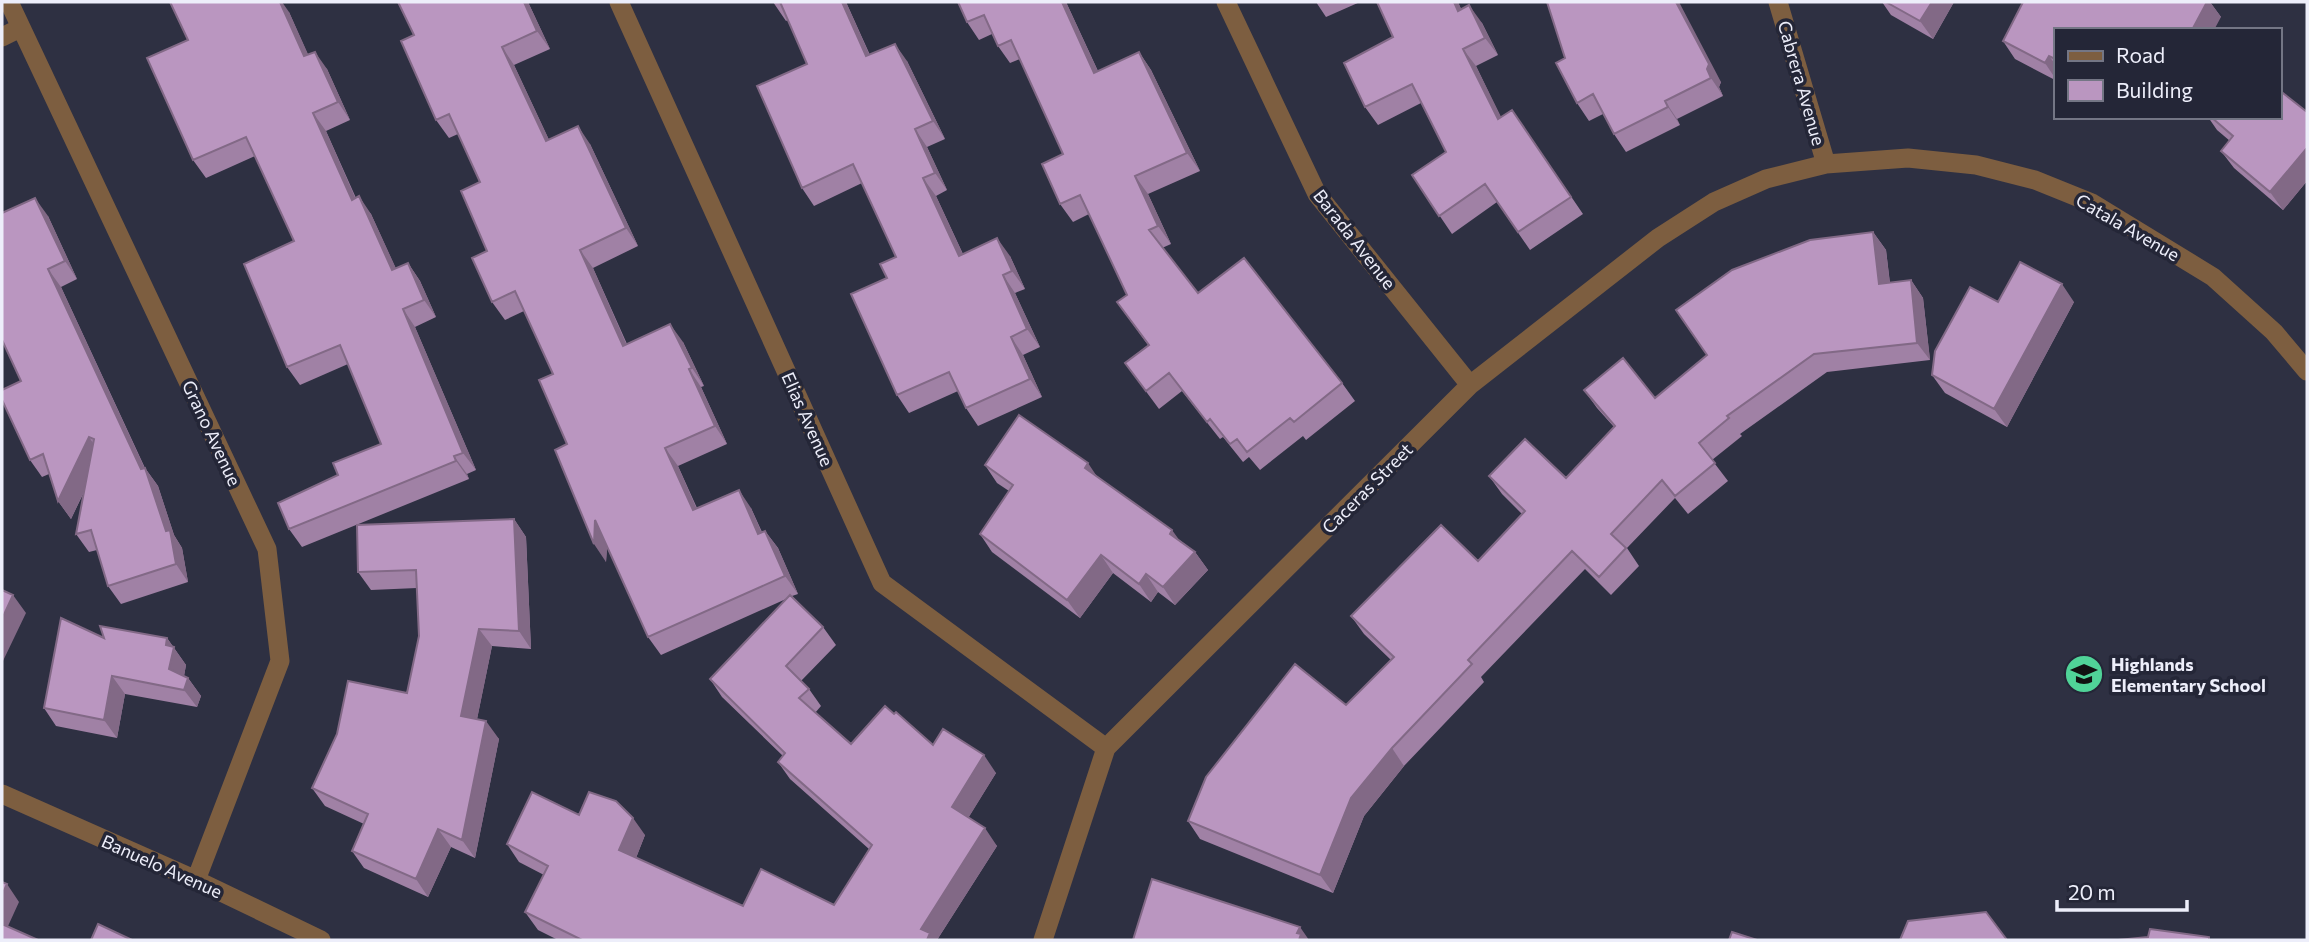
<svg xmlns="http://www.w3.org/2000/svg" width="2309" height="942" font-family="Commissioner,sans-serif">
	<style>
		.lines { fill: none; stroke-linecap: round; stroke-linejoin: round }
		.minor { stroke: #7d5e40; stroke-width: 19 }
		.wall { fill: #a081a5 }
		.shaded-wall { fill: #826986 }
		.building { fill: #ba96c0; stroke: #826986; stroke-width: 2 }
		.labels { text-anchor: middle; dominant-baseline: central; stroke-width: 7; stroke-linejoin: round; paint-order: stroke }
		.street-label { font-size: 18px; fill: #edeefa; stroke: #242637 }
		.poi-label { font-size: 18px; font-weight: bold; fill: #edeefa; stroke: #242637; text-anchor: start }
	</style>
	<rect width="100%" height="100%" fill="#2e3042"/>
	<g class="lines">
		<!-- minor -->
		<path class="minor" d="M9,2L267,549L280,661L196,880
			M619,2L882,583L1106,748
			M1226,2L1317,194L1470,385
			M1778,2L1826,164
			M2,37L20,28
			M2,794L196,880L321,940
			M1043,940L1106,748L1470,385L1658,238L1714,202L1766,179L1826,164L1908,158L1976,165L2035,180L2092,203L2213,277L2274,332L2307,371"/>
	</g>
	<!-- wall -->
	<path class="wall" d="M398,2H528L550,49L514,65L549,140L590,144L638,246L593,268L627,344L683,342L704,386L701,387L727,444L678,466L697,508H751L762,532L765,531L778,548L798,594L792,596L823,627L836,645L801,681L809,689L821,706L815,713L851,744L933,745L996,773L968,818L997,846L937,940H558L538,930L525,912L544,875L519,862L507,844L579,815L645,835L636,858L743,906L834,905L869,849L790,779L778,762L783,756L722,697L710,679L786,599L661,655L648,637L607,546L606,562L567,444L553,374L524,311L505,320L492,302L480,182L458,134L449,138L436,120L414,35Z
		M773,2H846L870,55L907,61L945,139L927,147L947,190L936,196L963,254L1010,256L1025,289L1015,293L1040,347L1023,355L1042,397L978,426L966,408L958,391L909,413L897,395L887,278L896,257L862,183L814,206L802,188L807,64L788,20L786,21Z
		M958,2H1066L1098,71L1139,52L1151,70L1200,171L1148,194L1171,244L1162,248L1198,293L1342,383L1355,401L1306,440L1303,436L1260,470L1249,457L1243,462L1223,437L1220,439L1182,391L1159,409L1125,363L1148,345L1117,302L1127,295L1089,214L1073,222L1060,204L1063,154L1020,59L1010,63L998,46L992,34L979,40L967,22Z
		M1316,2H1360L1326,17Z
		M1377,2H1458L1461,9L1482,23L1498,55L1476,66L1501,118L1512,110L1583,214L1530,250L1497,202L1452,234L1412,175L1446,152L1421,103L1378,125L1365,107L1393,37Z
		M1547,2L1721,82L1719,87L1723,96L1677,119L1680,125L1626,152L1614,134L1603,114L1589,121L1577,103L1565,58Z
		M1882,2H1954L1933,39L1891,15Z
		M2023,2H2210L2221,17L2055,30V80L2015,59L2003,41Z
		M289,12L308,55L327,69L350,120L326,131L356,198L371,214L396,269L408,263L420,281L436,317L415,327L476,470L467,474L469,479L302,547L289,529L338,475L381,444L348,364L300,385L287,367L294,241L255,156L206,178L193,160L188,40Z
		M2307,112V181L2283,210L2234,168L2221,151L2230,141L2217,130L2208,117H2279Z
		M48,216L77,279L61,287L145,468L158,486L174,535L182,548L188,582L121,604L108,586L97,550L89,552L76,534L85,490L71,519L58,501L49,474L42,477L30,460L21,381Z
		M1873,232L1886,250L1890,283L1911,280L1923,298L1930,360L1827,372L1740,434L1742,436L1712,460L1728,481L1688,514L1675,498L1627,548L1639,566L1611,595L1585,569L1481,677L1484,682L1404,766L1364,816L1333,893L1200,839L1188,821L1346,705L1391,660L1364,634L1351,616L1478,561L1522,514L1502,494L1489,476L1566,478L1614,427L1597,408L1584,390L1655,398Z
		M1998,302H2074L2007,427L1945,393L1932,375Z
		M985,465L1097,476L1195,552L1208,570L1175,605L1158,592L1151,602L1113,573L1080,618L992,552L980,534L1009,491L997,483Z
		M514,519L526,537L531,649L492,646L477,719L499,739L475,858L451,847L428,897L364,868L352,851L364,824L325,806L312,788L407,693L419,636L417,588L371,590L358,572Z
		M104,638H167L186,665L184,676L188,678L201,696L197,707L125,694L117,738L56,726L44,708Z"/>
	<!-- shaded-wall -->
	<path class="shaded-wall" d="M280,2H282L289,12L317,74L304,56Z
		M524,2H528L550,49L537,31Z
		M842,2H846L878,74L866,56Z
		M1062,2H1066L1107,91L1094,73Z
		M1454,2H1458L1470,29L1458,11Z
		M1676,2H1679L1721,82L1719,87L1723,96L1711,78Z
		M1932,2H1954L1933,39L1920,21Z
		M2207,2H2210L2221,17L2214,30H2192Z
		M1469,5L1482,23L1498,55L1485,38Z
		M895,44L907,61L945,139L933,121Z
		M502,47L514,65L558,159L546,141Z
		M1463,49L1476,66L1511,137L1498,119Z
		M315,52L327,69L350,120L338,102Z
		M1139,52L1151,70L1200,171L1187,153Z
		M2049,56L2055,64V78L2045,63Z
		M1665,101L1677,119L1680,125L1668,107Z
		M313,113L326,131L364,218L352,200Z
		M578,126L590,144L638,246L626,228Z
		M915,129L927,147L947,190L935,173Z
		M2307,148V181L2283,210L2270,192Z
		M1135,176L1148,194L1171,244L1158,226Z
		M923,178L936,196L972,274L959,256Z
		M359,196L371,214L405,288L392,270Z
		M35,198L48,216L77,279L65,261Z
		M1873,232L1886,250L1892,302L1879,284Z
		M997,238L1010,256L1025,289L1012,271Z
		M580,250L593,268L635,364L623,346Z
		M408,263L420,281L436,317L424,300Z
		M48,269L61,287L146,471L145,468L158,486L174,535L182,548L188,582L176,564L166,531L141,469Z
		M1003,275L1015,293L1040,347L1027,329Z
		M1911,280L1923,298L1930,360L1917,343Z
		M2062,284L2074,302L2007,427L1994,409Z
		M403,309L415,327L476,470L463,453Z
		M670,324L683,342L704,386L692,368Z
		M1011,337L1023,355L1042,397L1030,379Z
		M689,369L701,387L727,444L715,426Z
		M89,437L101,455L71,519L58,501Z
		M665,448L678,466L705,528L693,510Z
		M454,456L467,474L469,479L456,461Z
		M1088,463L1100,481L1085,468Z
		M739,490L751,508L770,552L758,534Z
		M514,519L526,537L531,649L519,631Z
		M595,520L608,537L606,562L594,544Z
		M1172,530L1185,548L1170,534Z
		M765,531L778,548L798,594L785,576Z
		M1195,552L1208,570L1175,605L1163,587Z
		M1101,555L1113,573L1080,618L1067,600Z
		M1146,574L1158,592L1151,602L1139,584Z
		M13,595L26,613L2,663V619Z
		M479,629L492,646L474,734L461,716Z
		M167,638L186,665L182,687L169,669L166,645Z
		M112,676L125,694L117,738L104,720Z
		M188,678L201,696L197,707L184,690Z
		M486,721L499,739L475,858L462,840Z
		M1392,748L1404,766L1364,816L1333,893L1320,875L1351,798Z
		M984,755L996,773L964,825L952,807Z
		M633,818L645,835L632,868L619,850Z
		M985,828L997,846L937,940H927L921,929Z
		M438,829L451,847L428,897L416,879Z
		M7,884L19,902L3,937L2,935V895Z
		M1300,927L1309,940H1299L1297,933Z"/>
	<!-- building -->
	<path class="building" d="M170,2H280L304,56L315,52L338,102L313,113L352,200L359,196L392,270L408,263L424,300L403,309L463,453L454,456L456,461L289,529L278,503L338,475L333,463L381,444L340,345L287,367L244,264L294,241L246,137L193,160L147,58L188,40Z
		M398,2H524L537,31L502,47L546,141L578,126L626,228L580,250L623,346L670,324L692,368L689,369L715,426L665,448L693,510L739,490L758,534L765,531L785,576L648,637L595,520L594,544L555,450L567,444L539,380L553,374L515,291L492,302L472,258L487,251L461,191L480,182L449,114L436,120L401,41L414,35Z
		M780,2H842L866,56L895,44L933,121L915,129L935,173L923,178L959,256L997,238L1012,271L1003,275L1027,329L1011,337L1030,379L966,408L949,372L897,395L851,294L887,278L880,264L896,257L853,164L802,188L757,86L807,64Z
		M958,2H1062L1094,73L1139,52L1187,153L1135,176L1158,226L1149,230L1198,293L1244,258L1342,383L1294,422L1290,418L1247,452L1237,439L1230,444L1210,419L1207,422L1169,373L1146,391L1125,363L1149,345L1117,302L1127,295L1080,195L1060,204L1042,164L1063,154L1011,40L998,46L984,15L967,22Z
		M1377,2H1454L1458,11L1469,5L1485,38L1463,49L1498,119L1512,110L1571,197L1518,232L1485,184L1439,216L1412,175L1446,152L1412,84L1365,107L1344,63L1393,37Z
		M1547,2H1676L1709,64L1707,69L1711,78L1665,101L1668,107L1614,134L1593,94L1577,103L1556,63L1565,58Z
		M1886,2H1932L1920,21Z
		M2023,2H2207L2192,30H2055V59L2049,56L2045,63L2003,41Z
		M2279,90L2307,112V148L2270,192L2221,151L2233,136L2211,117H2279Z
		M35,198L65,261L48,269L141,469L145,468L166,531L170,530L176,564L108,586L91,530L76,534L94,439L89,437L58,501L43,454L30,460L2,400V390L21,381L2,340V213Z
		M1873,232L1879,284L1911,280L1917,343L1814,354L1727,416L1729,418L1699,443L1715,463L1675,496L1662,480L1611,534L1626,548L1599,577L1572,551L1468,660L1472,664L1392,748L1351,798L1320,875L1188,821L1206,777L1295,664L1346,705L1394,657L1351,616L1441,525L1478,561L1525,511L1489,476L1525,439L1566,478L1615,426L1584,390L1623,358L1655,398L1707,355L1676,310L1732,270L1810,240Z
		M2020,262L2062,284L1994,409L1932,375L1935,351L1970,287L1998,302Z
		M1019,415L1088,463L1085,468L1172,530L1170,534L1195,552L1163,587L1146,574L1139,584L1101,555L1067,600L980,534L1013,485L985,465Z
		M514,519L519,631L479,629L461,716L486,721L462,840L438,829L416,879L352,851L368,814L312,788L337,734L348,681L407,693L419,636L416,570L358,572L357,525Z
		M2,590L13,595L2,619Z
		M790,595L823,627L786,666L809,689L799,698L851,744L885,706L894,714L896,712L933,745L943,729L984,755L952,807L985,828L921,929L930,933L927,940H582L525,912L548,866L507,844L532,792L579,815L589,792L616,801L633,818L619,850L743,906L761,869L834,905L872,845L778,762L785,753L710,679Z
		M61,618L104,638L100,626L167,638L166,645L174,647L169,669L188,678L184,690L112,676L104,720L44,708Z
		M1152,879L1300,927L1297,933L1301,934L1299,940H1133Z
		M2,882L7,884L2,895Z
		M1986,912L2007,940H1900L1908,921Z
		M2,924L38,940H2Z
		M98,924L132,940H91Z
		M2150,929L2209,937V940H2118L2148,937Z
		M1732,932L1757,940H1729Z"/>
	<!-- icons -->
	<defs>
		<g id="school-disc" transform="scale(2.0125)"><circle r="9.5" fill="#50d398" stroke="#242637"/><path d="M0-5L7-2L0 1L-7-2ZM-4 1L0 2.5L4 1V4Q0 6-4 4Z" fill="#111"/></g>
	</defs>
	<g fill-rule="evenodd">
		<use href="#school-disc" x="2084" y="674"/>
	</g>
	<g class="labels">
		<!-- street labels -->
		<g class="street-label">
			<text transform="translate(1802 83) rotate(74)">Cabrera Avenue</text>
			<text transform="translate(2128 227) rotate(30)">Catala Avenue</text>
			<text transform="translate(1355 239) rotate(52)">Barada Avenue</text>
			<text transform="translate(808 419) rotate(66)">Elias Avenue</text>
			<text transform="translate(212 433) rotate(65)">Grano Avenue</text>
			<text transform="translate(1367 488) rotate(-45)">Caceras Street</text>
			<text transform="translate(162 866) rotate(24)">Banuelo Avenue</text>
		</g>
		<!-- poi labels -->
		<g class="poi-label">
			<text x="2111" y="664">Highlands<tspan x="2111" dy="21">Elementary School</tspan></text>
		</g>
	</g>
	<!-- border -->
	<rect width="2309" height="942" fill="none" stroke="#edeefa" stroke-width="7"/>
	<!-- legend -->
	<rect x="2054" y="28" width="228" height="91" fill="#242637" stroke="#747685" stroke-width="2"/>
	<rect x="2068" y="51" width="35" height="10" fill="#7d5e40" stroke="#747685" stroke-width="2"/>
	<text x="2116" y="63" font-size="21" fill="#edeefa">Road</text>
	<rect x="2068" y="80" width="35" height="21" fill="#ba96c0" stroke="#747685" stroke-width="2"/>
	<text x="2116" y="98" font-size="21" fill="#edeefa">Building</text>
	<!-- scale -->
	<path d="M2057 900v10h130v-10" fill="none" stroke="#edeefa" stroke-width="3.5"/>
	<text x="2068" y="900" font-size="21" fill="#edeefa" stroke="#242637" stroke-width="5" paint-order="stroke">20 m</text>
</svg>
